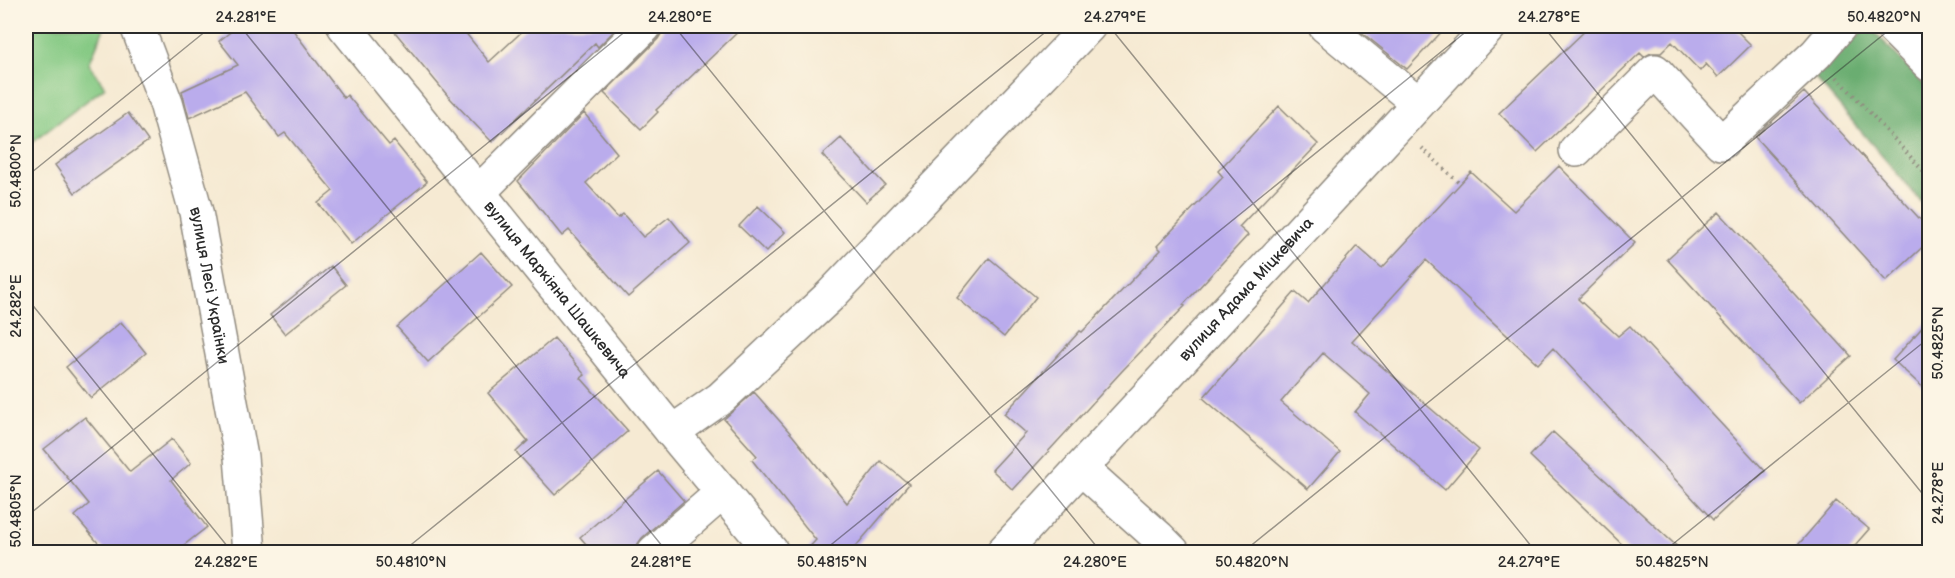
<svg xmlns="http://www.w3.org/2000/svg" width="1955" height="578" font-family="'Balsamiq Sans',sans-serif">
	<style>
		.green { fill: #84c983; stroke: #587a57; stroke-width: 1.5 }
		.forest { fill: #6bad71; stroke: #4b6c4e; stroke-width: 1.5 }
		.building { fill: #baacec }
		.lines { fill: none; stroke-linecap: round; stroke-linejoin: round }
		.minor-casing { stroke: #908a7f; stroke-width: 36 }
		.path { stroke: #908a7f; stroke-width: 4; stroke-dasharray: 1.5 4.5; stroke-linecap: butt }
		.minor { stroke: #fff; stroke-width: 33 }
		.ticks { fill: none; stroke: #2b2b2b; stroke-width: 1.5; stroke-opacity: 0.45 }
		.labels { text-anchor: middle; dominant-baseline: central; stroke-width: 6; stroke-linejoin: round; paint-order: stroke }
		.street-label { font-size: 16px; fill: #2b2b2b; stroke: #fcf5e5 }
		.neatline { fill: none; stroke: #2b2b2b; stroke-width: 2 }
		.ticks-label { font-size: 15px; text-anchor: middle; fill: #2b2b2b }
	</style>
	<rect width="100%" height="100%" fill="#fcf5e5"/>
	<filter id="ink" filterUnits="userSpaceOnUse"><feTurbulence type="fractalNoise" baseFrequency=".0167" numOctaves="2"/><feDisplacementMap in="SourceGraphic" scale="12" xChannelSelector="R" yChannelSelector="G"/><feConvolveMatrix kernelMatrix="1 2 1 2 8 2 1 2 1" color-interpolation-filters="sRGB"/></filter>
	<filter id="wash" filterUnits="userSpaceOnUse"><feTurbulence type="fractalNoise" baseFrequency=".008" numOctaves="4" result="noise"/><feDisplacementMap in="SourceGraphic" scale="24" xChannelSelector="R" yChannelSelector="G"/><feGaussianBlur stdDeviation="1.35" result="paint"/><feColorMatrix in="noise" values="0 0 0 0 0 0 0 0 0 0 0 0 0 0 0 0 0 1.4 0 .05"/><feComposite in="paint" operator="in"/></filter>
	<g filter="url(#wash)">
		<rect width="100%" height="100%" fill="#f6ead3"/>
		<!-- green -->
		<path class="green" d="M26,26H105L89,64L105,87L26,147Z"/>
		<!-- forest -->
		<path class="forest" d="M1869,26L1929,90V211L1813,75Z"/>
		<g id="blocks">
			<!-- building -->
			<path class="building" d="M238,26H290L344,98L347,95L389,145L394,141L427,182L351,244L318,203L333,191L285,133L279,137L245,92L189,118L182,91L238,65L219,41Z
				M390,26H460L489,62L528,26H619L598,47L595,43L492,142L448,96Z
				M663,26H744L656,110L658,112L641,129L604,93L658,39L663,31Z
				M1354,26H1447L1407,69Z
				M1590,26H1732L1751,45L1718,77L1706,64L1700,71L1672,42L1661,53H1651L1644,57L1640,53L1537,152L1499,113Z
				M1804,92L1929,229V241L1886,281L1755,137Z
				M1279,106L1318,144L1239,227L1248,235L1183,305L1185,306L1122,371L1013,490L992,470L1026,433L1004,414L1080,331L1082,332L1161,250L1157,246L1223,177L1218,171Z
				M128,113L148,141L75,193L55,165Z
				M584,113L617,153L586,183L618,218L623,214L643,237L669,217L690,243L628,297L569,230L562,236L518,181Z
				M841,138L885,185L866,202L822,155Z
				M1559,166L1635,243L1578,299L1618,336L1630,326L1765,471L1713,520L1553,348L1538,364L1426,260L1352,341L1479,450L1445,490L1355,412L1370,394L1323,353L1281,402L1340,452L1308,489L1203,398L1295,292L1308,303L1357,246L1382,268L1471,172L1514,211Z
				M758,206L785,232L766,252L739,226Z
				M1719,212L1851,356L1799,403L1667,259Z
				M481,252L512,287L428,362L397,327Z
				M989,258L1036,297L1004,337L957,298Z
				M331,266L346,285L285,334L270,315Z
				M1929,320V393L1893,360Z
				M121,322L146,353L91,398L66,367Z
				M554,338L585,375L581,378L628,431L555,495L516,452L528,441L488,393Z
				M754,392L793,436L847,503L881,461L909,484L851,552H805L816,540L752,460L757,456L724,419Z
				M85,417L130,472L172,439L191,463L171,480L207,527L175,552H106L75,516L89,504L44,449Z
				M1553,432L1683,552H1630L1530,456Z
				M658,471L684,501L642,538L637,545L636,552H593L580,537Z
				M1836,501L1869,529L1849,552H1792Z"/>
		</g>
	</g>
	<g filter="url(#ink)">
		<use href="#blocks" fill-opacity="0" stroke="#908a7f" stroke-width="1.5"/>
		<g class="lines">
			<!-- minor casing -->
			<g class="minor-casing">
				<g id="minor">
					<path id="s1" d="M137,26L166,103L196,212L241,457L249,552"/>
					<path id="s2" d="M344,26L672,432L772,552"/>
					<path d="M1325,26L1418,103"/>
					<path d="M1891,26L1930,65"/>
					<path d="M1576,150L1655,71L1721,143L1816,54L1840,26"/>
					<path d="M479,192L645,26"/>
					<path d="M672,432L721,398L831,295L1089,26"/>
					<path d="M1081,468L1158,537L1173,552"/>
					<path d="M654,552L723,492"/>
					<path id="s3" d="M1003,552L1490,26"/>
				</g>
			</g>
			<!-- path -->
			<path class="path" d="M1837,77L1930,178
				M1422,148L1460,184"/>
			<!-- minor -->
			<use href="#minor" class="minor"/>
		</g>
	</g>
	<!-- ticks -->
	<path class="ticks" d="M240,26L667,552M674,26L1101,552M1109,26L1536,552M1543,26L1930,503M26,177L212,26M26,297L232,552M26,517L632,26M402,552L1053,26M822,552L1473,26M1243,552L1894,26M1663,552L1930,337"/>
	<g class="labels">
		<!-- street labels -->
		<g class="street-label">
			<text stroke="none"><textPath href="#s1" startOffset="270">вулиця Лесі Українки</textPath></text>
			<text stroke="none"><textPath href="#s3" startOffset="358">вулиця Адама Міцкевича</textPath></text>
			<text stroke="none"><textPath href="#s2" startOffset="339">вулиця Маркіяна Шашкевича</textPath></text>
		</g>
	</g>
	<!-- margin -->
	<rect width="1955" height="578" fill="none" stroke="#fcf5e5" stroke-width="66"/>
	<rect x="33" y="33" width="1889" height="512" class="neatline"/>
	<g class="ticks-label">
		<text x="246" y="22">24.281°E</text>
		<text x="680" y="22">24.280°E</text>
		<text x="1115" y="22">24.279°E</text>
		<text x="1549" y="22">24.278°E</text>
		<text x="1884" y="22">50.4820°N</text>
		<text transform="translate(16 171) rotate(-90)" y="5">50.4800°N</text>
		<text transform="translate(16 306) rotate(-90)" y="5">24.282°E</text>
		<text transform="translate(1938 343) rotate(-90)" y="5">50.4825°N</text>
		<text transform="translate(1938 493) rotate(-90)" y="5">24.278°E</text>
		<text transform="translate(16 511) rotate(-90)" y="5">50.4805°N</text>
		<text x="226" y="567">24.282°E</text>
		<text x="411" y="567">50.4810°N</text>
		<text x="661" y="567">24.281°E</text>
		<text x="832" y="567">50.4815°N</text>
		<text x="1095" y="567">24.280°E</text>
		<text x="1252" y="567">50.4820°N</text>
		<text x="1529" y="567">24.279°E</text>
		<text x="1672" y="567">50.4825°N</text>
	</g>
</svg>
